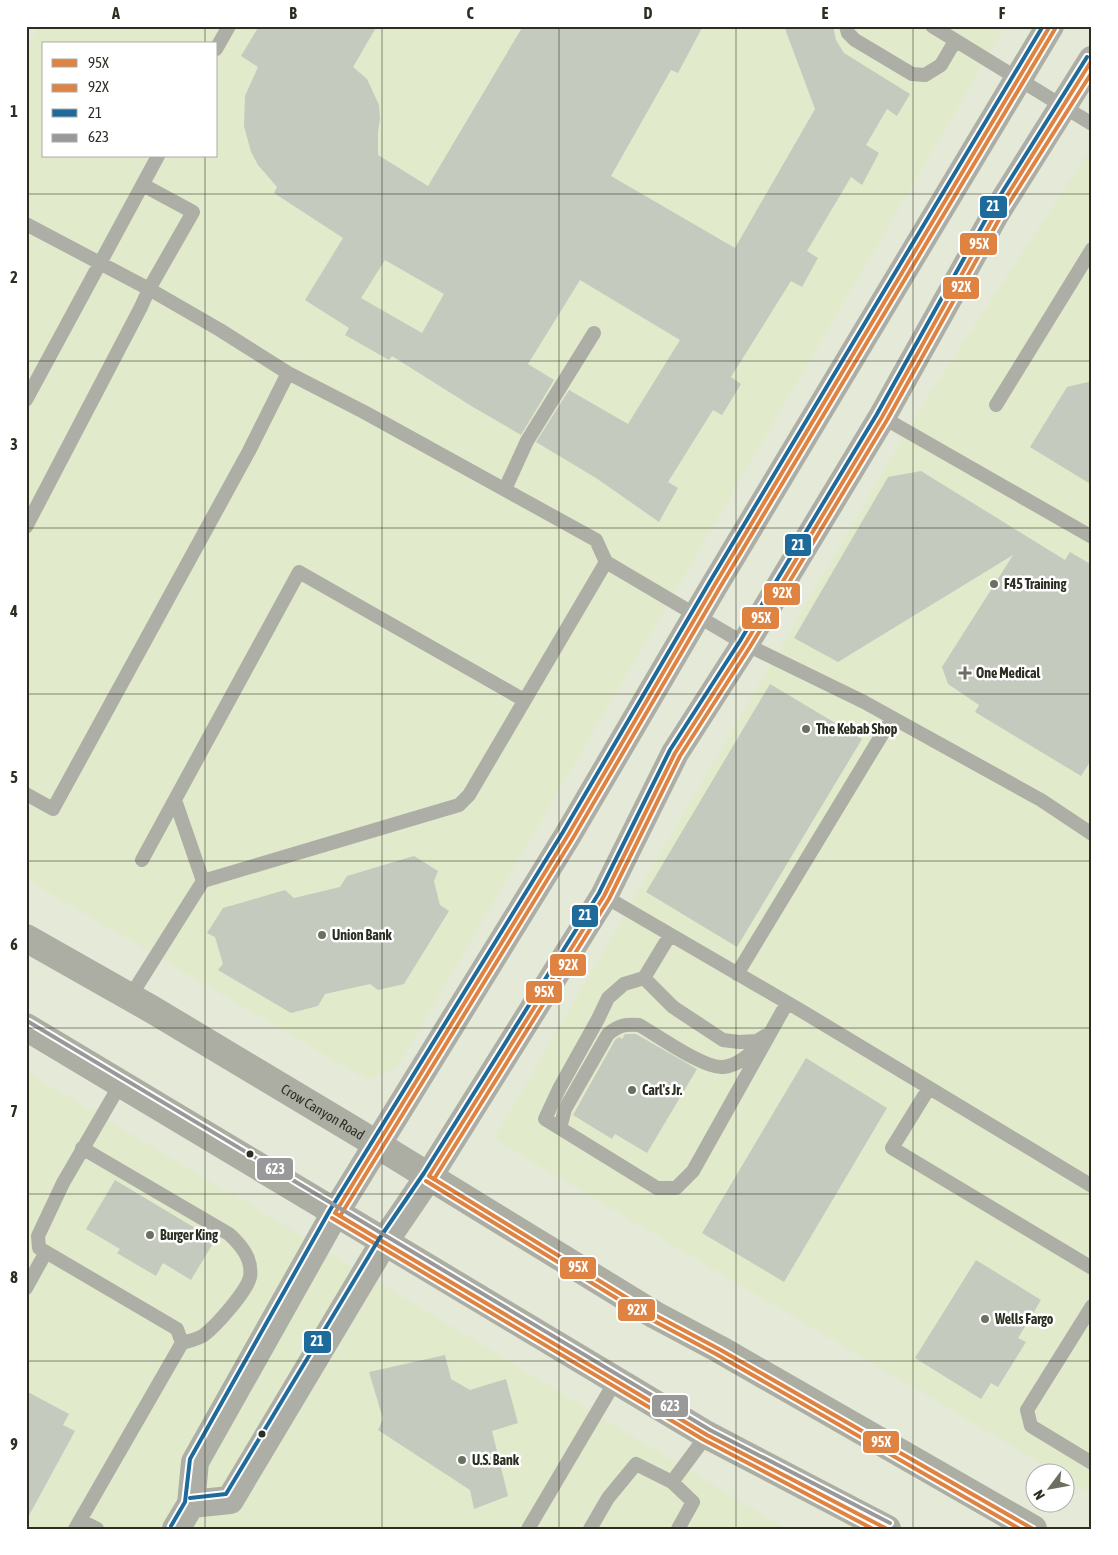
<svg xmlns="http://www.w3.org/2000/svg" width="1118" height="1555" font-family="'Asap Condensed',sans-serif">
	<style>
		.built { fill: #e1eacb; fill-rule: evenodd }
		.building { fill: #c4cabe; fill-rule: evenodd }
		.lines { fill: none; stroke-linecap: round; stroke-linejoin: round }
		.service { stroke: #adaea6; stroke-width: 14 }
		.tertiary { stroke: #adaea6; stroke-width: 28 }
		.secondary { stroke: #acada3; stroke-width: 28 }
		.bus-1-casing { stroke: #fff; stroke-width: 8 }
		.bus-2-casing { stroke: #fff; stroke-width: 8 }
		.bus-3-casing { stroke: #fff; stroke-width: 8 }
		.bus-4-casing { stroke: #fff; stroke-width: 8 }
		.bus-1 { stroke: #df8343; stroke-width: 4 }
		.bus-2 { stroke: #df8343; stroke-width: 4 }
		.bus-3 { stroke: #1e6b9b; stroke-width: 4 }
		.bus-4 { stroke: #999; stroke-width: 4 }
		.grid { fill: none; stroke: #2b2f22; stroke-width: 1; stroke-opacity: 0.55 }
		.poi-dot { fill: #6c7062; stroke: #fff; stroke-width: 2 }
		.bus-dot { fill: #2b2f22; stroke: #fff; stroke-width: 2 }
		.labels { text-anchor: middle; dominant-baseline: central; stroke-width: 5; stroke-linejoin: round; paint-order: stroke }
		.poi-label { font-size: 14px; font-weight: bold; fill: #2b2f22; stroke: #fff; text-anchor: start }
		.street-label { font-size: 14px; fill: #2b2f22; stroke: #fff }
		.line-badge { stroke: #fff; stroke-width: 2 }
		.badge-label { font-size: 14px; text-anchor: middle; font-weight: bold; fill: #fff }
		.neatline { fill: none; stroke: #2b2f22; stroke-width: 2 }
		.grid-label { font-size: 16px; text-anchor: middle; font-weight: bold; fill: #2b2f22 }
	</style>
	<rect width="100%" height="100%" fill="#e4e9d8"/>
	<!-- built -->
	<path class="built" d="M39,26H1005L398,1066L368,1080L26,879V49ZM44,44H216V156H44Z
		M1092,147L1091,511L1092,1494L1066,1478V1472H1056L494,1139L920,409Z
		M26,1072L284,1225L786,1529H26Z"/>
	<!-- building -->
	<path class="building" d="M259,26H377L353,67L367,79L379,105L380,119L378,132V155L428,186L523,26H703L678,73L671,70L611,176L735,248L815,109L784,26H833L836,40L844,53L910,94L897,116L887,109L866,145L879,153L862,185L851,177L807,251L818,258L802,287L791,281L731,377L741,384L722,415L713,410L668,482L678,488L659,522L596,478L536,442L569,390L628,424L680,340L580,280L528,364L554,380L521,435L473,407L392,356L389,360L345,335L349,328L305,300L343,238L274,193L277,187L258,165L251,152L244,126L245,96L258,67L241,56ZM385,260L444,294L422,333L361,298Z
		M1092,381V485L1030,447L1067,387Z
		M921,471L1065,560L1070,552L1092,565V759L1081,776L975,712L979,705L948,684L942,667L1013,555L838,662L794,638L888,477Z
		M770,684L862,739L737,947L646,892Z
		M414,856L438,871L434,881L440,905L449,911L404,984L378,990L370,984L325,994L318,1006L291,1013L218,970L223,964L215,937L207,933L223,908L285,890L294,898L340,887L347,876Z
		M625,1034H636L697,1069L647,1153L615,1134L612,1139L573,1115L615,1040L619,1037L622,1039Z
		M806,1058L887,1108L784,1282L702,1233Z
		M115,1180L215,1240L191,1280L163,1263L156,1276L117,1253L120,1249L86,1229Z
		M976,1260L1041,1300L1018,1338L1026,1342L998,1387L991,1383L981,1399L915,1358Z
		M445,1355L451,1379L470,1390L506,1379L518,1423L492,1431L508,1496L474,1509L470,1490L378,1430L383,1419L369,1372Z
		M26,1391L69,1414L63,1425L75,1431L26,1521Z"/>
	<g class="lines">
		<!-- service -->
		<path class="service" d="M846,26L848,33L855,40L912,74L925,75L941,65L955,41
			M932,26L1092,124
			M216,49L229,26
			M26,224L149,289L220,330L288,373L364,412L596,540L606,562L745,644L864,702L1041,800L1092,834
			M26,400L158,156
			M996,405L1092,249
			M882,417L1092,537
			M505,489L527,441L594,333
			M26,527L141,307L149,289L193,212L143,185
			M26,794L53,809L249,451L288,373
			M175,800L203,881L459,805L469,795L606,562
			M142,860L299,572L524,700
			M604,896L800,1010L1092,1186
			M670,935L644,978L624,984L608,998L598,1019L559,1089L545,1119L657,1188H676L693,1171L787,1003
			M737,974L892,718
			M644,978L673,1007L723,1040L739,1042L757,1041L765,1036
			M130,997L203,881
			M929,1088L892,1148L1092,1268
			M560,1128L565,1109L608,1034C619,1025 625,1024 639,1025C657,1035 704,1069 723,1067C737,1066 749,1055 759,1045
			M82,1148L229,1234C241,1245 253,1259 250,1277C247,1291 216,1326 204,1335C198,1339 189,1341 182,1343
			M26,1288L46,1252
			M1092,1306L1027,1410L1031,1426L1092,1463
			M672,1482L707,1435
			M80,1520L97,1529
			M75,1529L182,1343L177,1329L39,1248L38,1236L63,1183L121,1083
			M528,1529L616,1380
			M590,1529L608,1498L636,1464L672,1482L693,1502L678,1529"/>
		<!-- tertiary -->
		<path class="tertiary" d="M191,1504L230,1500L384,1242L429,1176L604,896L675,753L745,644L882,417L996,213L1092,60
			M176,1529L191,1504L195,1462L335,1213L568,835L714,586L1050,26"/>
		<!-- secondary -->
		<g class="secondary">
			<path id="s1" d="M26,938L153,1010L355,1131L655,1315L719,1349L1033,1529"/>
			<path d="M26,1027L707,1435L887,1529"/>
		</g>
		<!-- bus-1 casing -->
		<g class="bus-1-casing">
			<path id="bus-1" d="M429,1176L604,896L675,753L745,644L882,417L996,213L1092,60
				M429,1176L655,1315L719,1349L1033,1529
				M335,1213L568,835L714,586L1050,26
				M335,1213L707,1435L887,1529"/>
		</g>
		<!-- bus-2 casing -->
		<g class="bus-2-casing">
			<path id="bus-2" d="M434,1179L609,899L680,756L750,647L887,420L1001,216L1092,72
				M426,1181L652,1320L716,1354L1020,1529
				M340,1216L573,838L719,589L1055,29
				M332,1218L704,1440L873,1529"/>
		</g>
		<!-- bus-3 casing -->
		<g class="bus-3-casing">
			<path id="bus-3" d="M190,1498L226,1494L379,1239L424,1173L599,893L670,750L740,641L877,414L991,210L1087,57
				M171,1526L185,1502L190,1459L330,1210L563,832L709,583L1043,26"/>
		</g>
		<!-- bus-4 casing -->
		<g class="bus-4-casing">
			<path id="bus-4" d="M29,1022L710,1430L890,1523"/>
		</g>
		<!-- bus-1 -->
		<use href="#bus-1" class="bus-1"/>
		<!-- bus-2 -->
		<use href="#bus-2" class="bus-2"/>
		<!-- bus-3 -->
		<use href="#bus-3" class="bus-3"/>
		<!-- bus-4 -->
		<use href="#bus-4" class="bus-4"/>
	</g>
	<!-- grid -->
	<path class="grid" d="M205,26V44M382,26V1529M559,26V1529M736,26V1529M913,26V1529M205,156V1529M26,194H1092M26,361H1092M26,528H1092M26,694H1092M26,861H1092M26,1028H1092M26,1194H1092M26,1361H1092"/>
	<!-- markers -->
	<g class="poi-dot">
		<circle cx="994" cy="584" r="5"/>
		<path d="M962.5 665.5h5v5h5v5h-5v5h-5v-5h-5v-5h5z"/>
		<circle cx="806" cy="729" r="5"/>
		<circle cx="322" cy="935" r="5"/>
		<circle cx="632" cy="1090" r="5"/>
		<circle cx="150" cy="1235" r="5"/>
		<circle cx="985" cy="1319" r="5"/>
		<circle cx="462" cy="1460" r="5"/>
	</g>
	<g class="bus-dot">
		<circle cx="250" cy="1154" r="4.5"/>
		<circle cx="262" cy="1434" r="4.5"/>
	</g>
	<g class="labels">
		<!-- poi labels -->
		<g class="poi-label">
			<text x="1004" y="584">F45 Training</text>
			<text x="976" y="673">One Medical</text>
			<text x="816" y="729">The Kebab Shop</text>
			<text x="332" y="935">Union Bank</text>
			<text x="642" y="1090">Carl's Jr.</text>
			<text x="160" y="1235">Burger King</text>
			<text x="995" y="1319">Wells Fargo</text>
			<text x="472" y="1460">U.S. Bank</text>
		</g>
		<!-- street labels -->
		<g class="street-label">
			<text stroke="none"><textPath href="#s1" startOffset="344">Crow Canyon Road</textPath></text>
		</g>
	</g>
	<g class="line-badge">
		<rect x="979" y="195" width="29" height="24" rx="5" fill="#1e6b9b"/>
		<rect x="959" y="232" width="39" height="24" rx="5" fill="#df8343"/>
		<rect x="942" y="276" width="38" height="24" rx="5" fill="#df8343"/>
		<rect x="784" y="533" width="28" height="24" rx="5" fill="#1e6b9b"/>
		<rect x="763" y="582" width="38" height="24" rx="5" fill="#df8343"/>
		<rect x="741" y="606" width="39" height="24" rx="5" fill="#df8343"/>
		<rect x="571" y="904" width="28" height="24" rx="5" fill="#1e6b9b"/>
		<rect x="549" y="953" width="38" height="24" rx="5" fill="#df8343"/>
		<rect x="525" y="980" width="38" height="24" rx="5" fill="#df8343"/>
		<rect x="256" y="1157" width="38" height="24" rx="5" fill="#999"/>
		<rect x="559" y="1256" width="38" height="24" rx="5" fill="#df8343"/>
		<rect x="617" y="1298" width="39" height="24" rx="5" fill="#df8343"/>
		<rect x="303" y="1330" width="29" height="24" rx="5" fill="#1e6b9b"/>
		<rect x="651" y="1394" width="38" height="24" rx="5" fill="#999"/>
		<rect x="862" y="1430" width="38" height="24" rx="5" fill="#df8343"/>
	</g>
	<g class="badge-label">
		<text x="993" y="211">21</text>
		<text x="979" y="249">95X</text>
		<text x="961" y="292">92X</text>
		<text x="798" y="550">21</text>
		<text x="782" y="598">92X</text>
		<text x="761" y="623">95X</text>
		<text x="585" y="920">21</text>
		<text x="568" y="970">92X</text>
		<text x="544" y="997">95X</text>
		<text x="275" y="1174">623</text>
		<text x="578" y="1272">95X</text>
		<text x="637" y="1315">92X</text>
		<text x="317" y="1346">21</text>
		<text x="670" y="1411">623</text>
		<text x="881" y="1447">95X</text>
	</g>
	<!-- border -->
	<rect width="1118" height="1555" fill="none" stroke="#ffffff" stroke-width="55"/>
	<!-- legend -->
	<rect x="42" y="42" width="175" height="115" fill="#ffffff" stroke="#aaaca7"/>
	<rect x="52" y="59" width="25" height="8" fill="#df8343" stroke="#aaaca7"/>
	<text x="88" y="68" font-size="15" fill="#2b2f22">95X</text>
	<rect x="52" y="84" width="25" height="8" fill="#df8343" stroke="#aaaca7"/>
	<text x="88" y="92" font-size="15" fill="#2b2f22">92X</text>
	<rect x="52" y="109" width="25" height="8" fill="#1e6b9b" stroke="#aaaca7"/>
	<text x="88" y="118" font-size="15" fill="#2b2f22">21</text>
	<rect x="52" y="134" width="25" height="8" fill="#999999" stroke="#aaaca7"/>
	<text x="88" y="142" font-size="15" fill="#2b2f22">623</text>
	<!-- north arrow -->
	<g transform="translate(1050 1488) rotate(238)"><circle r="24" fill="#ffffff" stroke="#aaaca7"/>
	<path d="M0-4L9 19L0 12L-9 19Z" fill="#6c7062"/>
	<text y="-8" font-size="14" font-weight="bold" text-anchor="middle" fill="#2b2f22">N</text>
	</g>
	<rect x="28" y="28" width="1062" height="1500" class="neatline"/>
	<g class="grid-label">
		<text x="116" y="19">A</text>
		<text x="293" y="19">B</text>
		<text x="470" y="19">C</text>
		<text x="648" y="19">D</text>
		<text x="825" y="19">E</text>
		<text x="1002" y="19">F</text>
		<text x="14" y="117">1</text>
		<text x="14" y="283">2</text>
		<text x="14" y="450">3</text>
		<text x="14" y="617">4</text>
		<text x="14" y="783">5</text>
		<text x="14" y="950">6</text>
		<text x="14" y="1117">7</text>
		<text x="14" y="1283">8</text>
		<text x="14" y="1450">9</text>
	</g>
</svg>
